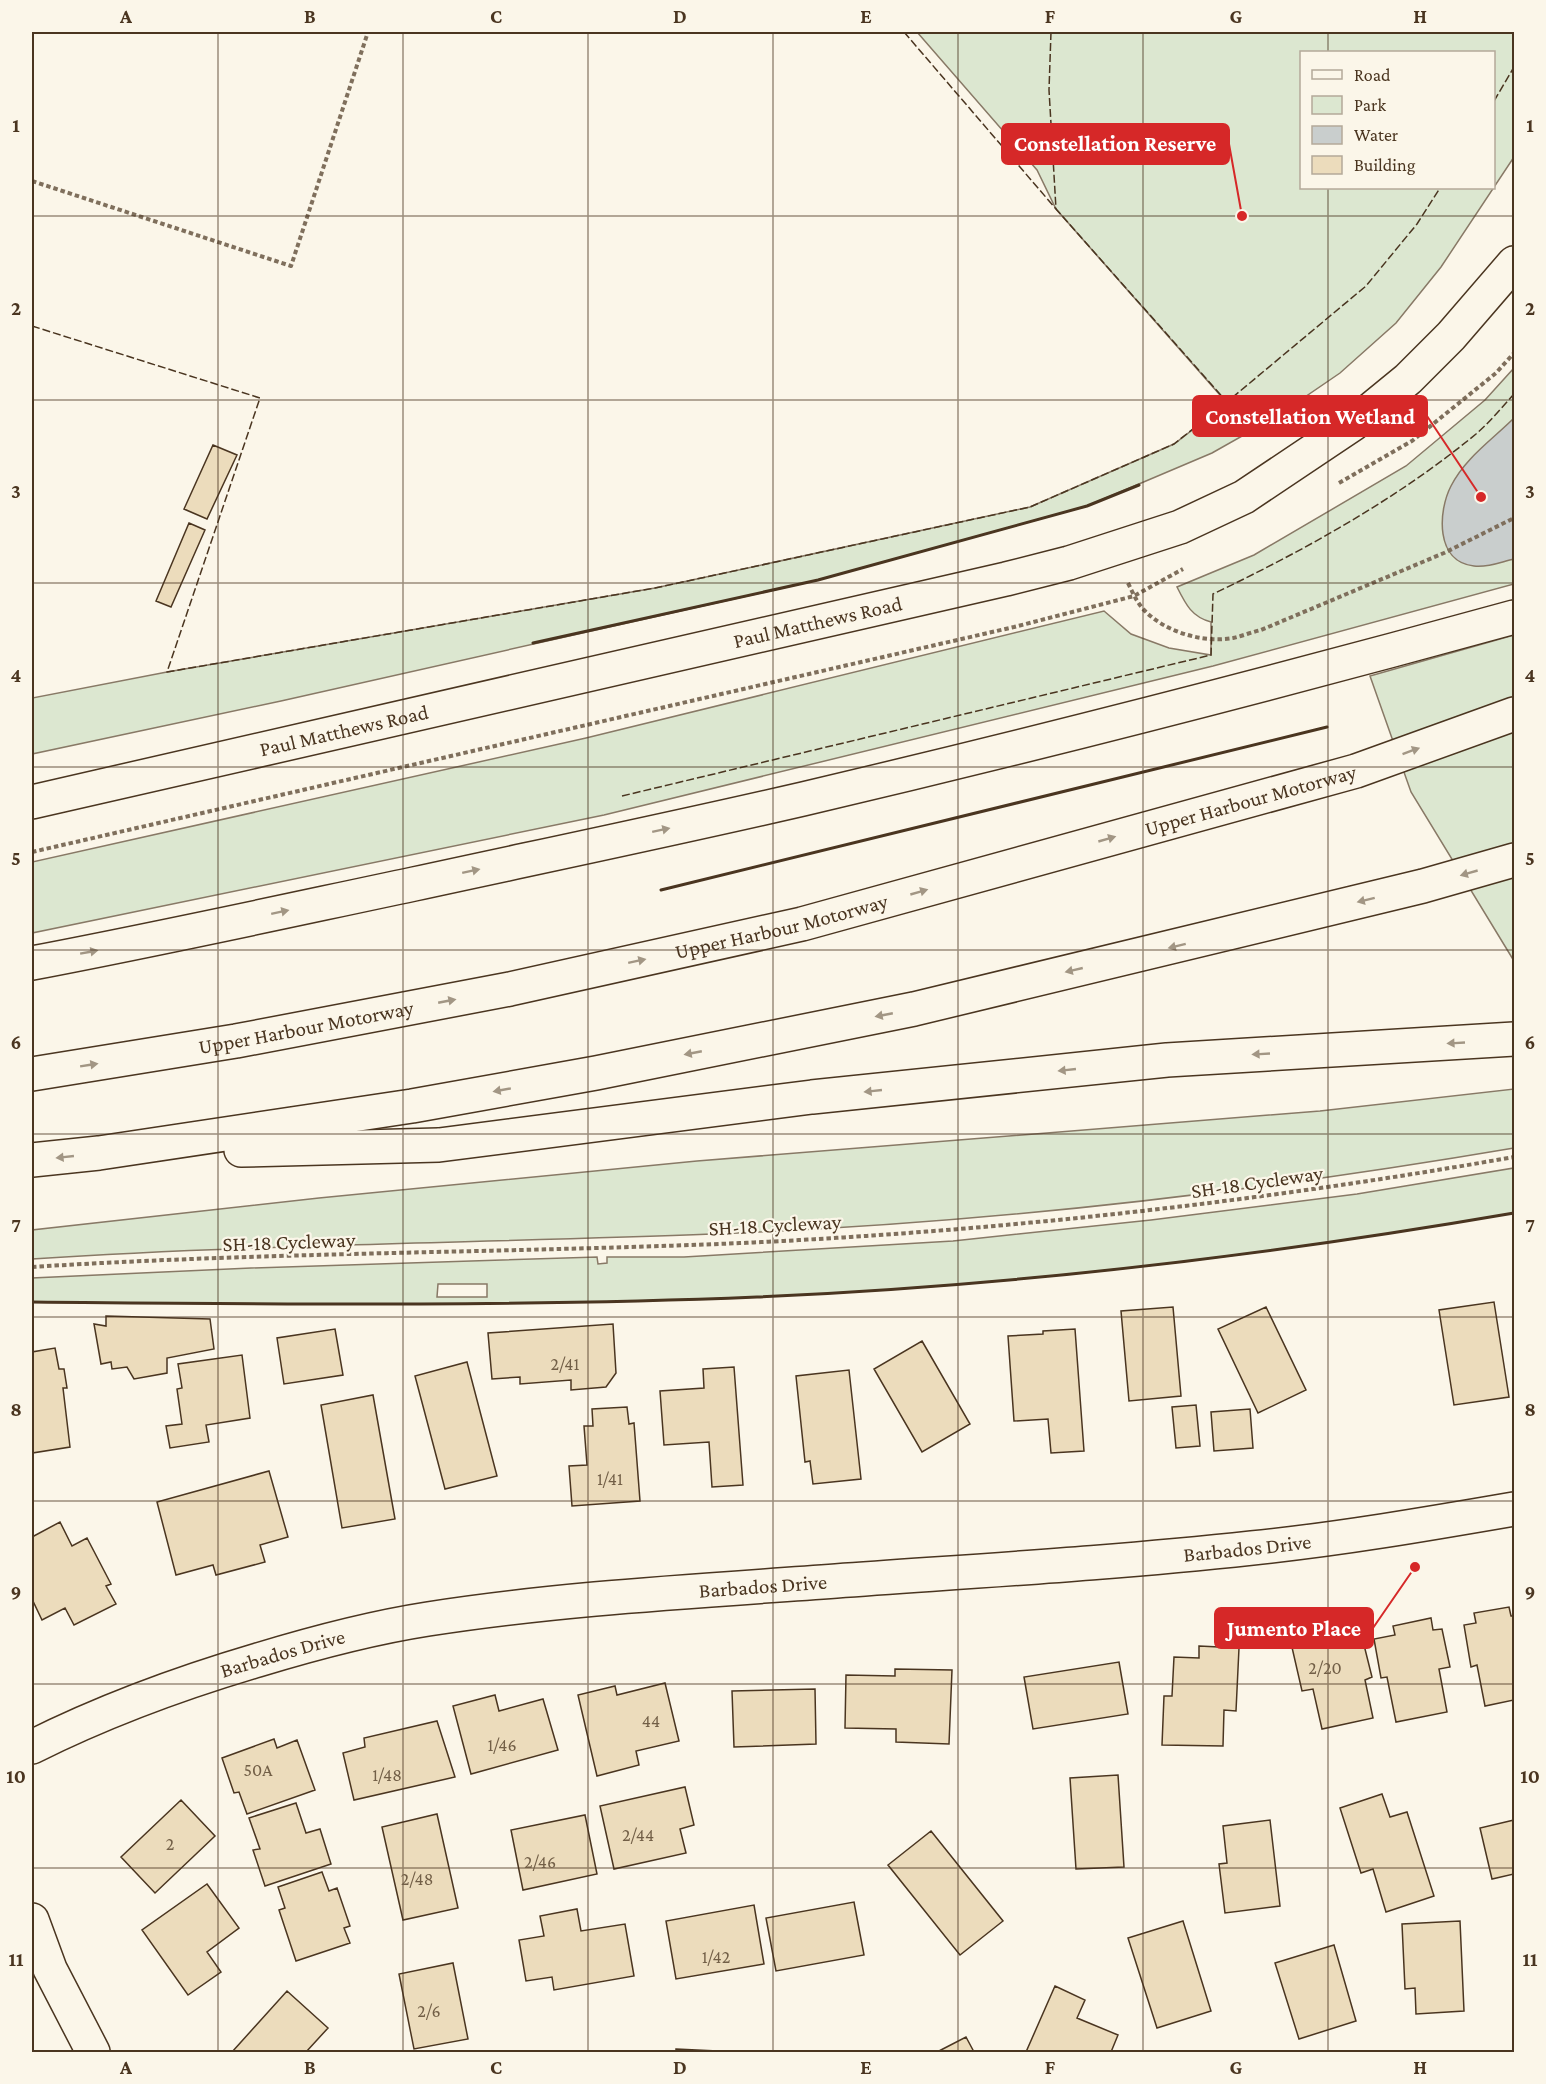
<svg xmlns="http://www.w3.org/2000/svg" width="1546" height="2084" font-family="'Crimson Pro',serif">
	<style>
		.green { fill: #dce7d0; stroke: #887966; stroke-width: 1.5; fill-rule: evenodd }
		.water { fill: #c9cecd; stroke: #887966; stroke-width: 1.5 }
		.building { fill: #ecdcbc; stroke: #4a3520; stroke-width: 1.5 }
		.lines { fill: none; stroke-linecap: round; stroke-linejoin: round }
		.street-casing { stroke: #4a3520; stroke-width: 36 }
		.secondary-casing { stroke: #4a3520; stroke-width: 36 }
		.highway-casing { stroke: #4a3520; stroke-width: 36 }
		.path { stroke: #7f6f5c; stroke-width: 4; stroke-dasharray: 4.5 3; stroke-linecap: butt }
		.street { stroke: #fbf6e9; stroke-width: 33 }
		.secondary { stroke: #fbf6e9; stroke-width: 33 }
		.highway { stroke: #fbf6e9; stroke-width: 33 }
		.fence { stroke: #4a3520; stroke-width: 1.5; stroke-dasharray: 8 3; stroke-linecap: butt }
		.wall { stroke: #4a3520; stroke-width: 3 }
		.oneway { fill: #a29684 }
		.grid { fill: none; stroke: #4a3520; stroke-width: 1.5; stroke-opacity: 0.55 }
		.labels { text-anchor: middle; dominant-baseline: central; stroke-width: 4.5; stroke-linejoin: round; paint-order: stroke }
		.number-label { font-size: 18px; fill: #725f47 }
		.street-label { font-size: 21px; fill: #4a3520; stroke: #fbf6e9 }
		.leader { fill: none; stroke: #d62828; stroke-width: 2 }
		.callout-dot { fill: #d62828; stroke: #fbf6e9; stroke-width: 2 }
		.callout { fill: #d62828; stroke: #d62828; stroke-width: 2 }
		.callout-label { font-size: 22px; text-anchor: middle; font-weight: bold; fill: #fff }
		.neatline { fill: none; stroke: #4a3520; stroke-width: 2 }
		.grid-label { font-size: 20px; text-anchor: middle; font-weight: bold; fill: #4a3520 }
	</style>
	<rect width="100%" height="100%" fill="#fbf6e9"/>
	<!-- green -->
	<path class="green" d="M917,32H1514V157L1441,267L1396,323L1340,373L1274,418L1212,453L1087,506L818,580L281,701L32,754V698L167,672L655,588L1030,507L1174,444L1227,403L1056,209L1037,170ZM1302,52H1494V188H1302Z
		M1514,368V584L1213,666L604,815L32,933V862L586,738L1104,611L1131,634L1169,648L1211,655V622C1192,617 1186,605 1177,587L1254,555L1406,466L1485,400Z
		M1514,635V961L1411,792L1370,676Z
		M1514,1089V1148C1249,1193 981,1224 712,1234C485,1243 258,1244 32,1259V1230L319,1198L697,1161L1320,1111Z
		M1514,1168V1213C1264,1256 1011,1286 757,1297C515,1307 273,1304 32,1302V1278L251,1268L597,1257L598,1264L607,1263V1257H684L953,1241L1151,1220L1357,1194ZM487,1284V1297H437L438,1284Z"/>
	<!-- water -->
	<path class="water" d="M1514,418V559C1501,562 1487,568 1474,566C1435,562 1438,511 1451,486C1465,458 1493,439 1514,418Z"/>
	<!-- building -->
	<path class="building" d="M213,445L237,455L207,519L184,509Z
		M189,523L205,530L171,607L156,601Z
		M1494,1302L1509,1397L1454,1405L1439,1310Z
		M1173,1307L1181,1396L1129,1401L1121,1311Z
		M1266,1307L1306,1390L1258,1413L1218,1329Z
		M106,1316L210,1319L214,1349L167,1358V1373L134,1379L127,1367L112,1369L111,1362L101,1364L94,1324L106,1326Z
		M613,1324L616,1373L606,1387L571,1390V1380L520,1384V1377L492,1379L488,1333Z
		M335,1329L343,1375L284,1384L277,1338Z
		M1075,1329L1084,1451L1051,1453L1048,1419L1014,1421L1008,1336L1043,1334V1331Z
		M922,1341L970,1424L922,1452L874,1369Z
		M55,1348L59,1369H64L67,1388H63L70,1447L32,1453V1352Z
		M242,1355L250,1418L206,1425L209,1442L170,1448L166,1426L182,1424L177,1389L182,1388L178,1364Z
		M467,1362L497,1476L445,1489L415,1376Z
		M734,1367L743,1485L712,1487L709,1442L664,1445L660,1391L704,1388L703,1369Z
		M849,1370L861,1479L813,1484L810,1461L805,1462L796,1376Z
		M373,1395L395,1519L342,1528L321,1405Z
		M1196,1405L1200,1446L1176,1448L1172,1407Z
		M627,1407L629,1424L634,1423L640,1501L572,1506L569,1466L587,1465L584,1426H593L592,1409Z
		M1250,1409L1253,1448L1214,1451L1211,1412Z
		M269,1471L288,1537L260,1545L265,1562L216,1575L213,1565L176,1575L157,1502Z
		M60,1522L72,1546L87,1538L111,1584L106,1586L116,1604L74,1625L65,1608L42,1620L32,1599V1537Z
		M1509,1607L1511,1616H1514V1700L1485,1706L1477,1665L1471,1667L1464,1625L1476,1623L1474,1613Z
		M1431,1618L1433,1630L1442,1629L1450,1667L1439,1669L1447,1712L1396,1722L1387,1677L1381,1678L1374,1639L1395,1635L1393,1626Z
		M1342,1632L1343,1641L1362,1637L1372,1677L1365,1680L1373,1718L1322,1729L1313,1689L1302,1691L1291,1643Z
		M1199,1646L1239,1648L1236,1711L1224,1710L1223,1746L1162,1745L1164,1696H1172L1174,1657L1199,1658Z
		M1119,1662L1128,1714L1033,1729L1024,1677Z
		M895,1669L952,1670L949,1744L896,1742V1729L845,1728L846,1675L895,1676Z
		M665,1683L679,1741L636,1751L639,1765L597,1776L578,1695L615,1686L617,1695Z
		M815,1689L816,1744L734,1747L732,1691Z
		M495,1695L499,1711L543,1699L558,1750L471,1774L453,1706Z
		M437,1721L455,1777L354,1800L343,1753L365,1747L364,1738Z
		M274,1739L277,1748L297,1740L315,1790L247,1814L239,1792L234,1793L222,1758Z
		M1118,1775L1124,1867L1076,1869L1070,1778Z
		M685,1787L694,1825L680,1829L686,1853L614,1869L600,1806Z
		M1382,1794L1390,1817L1407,1812L1434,1896L1386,1912L1373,1869L1361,1873L1340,1808Z
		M181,1800L215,1836L155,1893L121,1857Z
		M296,1803L306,1833L320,1829L331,1864L265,1886L253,1850L260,1849L249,1818Z
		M437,1814L458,1908L403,1920L382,1827Z
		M585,1815L597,1874L523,1890L511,1830Z
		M1270,1820L1280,1906L1225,1913L1219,1864L1227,1863L1223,1826Z
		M1514,1820V1874L1492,1879L1480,1828Z
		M931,1831L1003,1921L960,1955L888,1865Z
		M322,1872L329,1891L337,1888L350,1926L344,1928L350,1943L296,1961L279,1910L285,1908L278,1887Z
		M207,1884L239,1928L207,1952L221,1972L188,1995L142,1930Z
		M854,1902L864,1955L776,1971L766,1918Z
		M754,1905L764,1964L676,1979L666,1921Z
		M577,1909L581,1931L625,1924L634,1976L554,1990L552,1977L526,1981L519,1940L544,1936L540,1916Z
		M1183,1921L1211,2011L1157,2028L1128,1938Z
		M1460,1921L1464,2011L1416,2014L1415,1988L1405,1989L1402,1924Z
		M1334,1945L1356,2021L1299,2039L1275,1963Z
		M453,1963L468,2039L414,2049L399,1974Z
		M1055,1986L1085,2000L1077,2018L1118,2035L1111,2052H1026Z
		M287,1991L328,2028L306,2052H232Z
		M966,2037L974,2052H937Z
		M676,2049L739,2052H676Z"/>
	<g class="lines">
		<!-- street casing -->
		<g class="street-casing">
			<path id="street" d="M32,1920L50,1969L93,2052"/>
		</g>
		<!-- secondary casing -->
		<g class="secondary-casing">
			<g id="secondary">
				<path id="s1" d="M32,802L1006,579L1069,563L1180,527L1244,497L1353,424L1408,379L1451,336L1514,263"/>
				<path id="s2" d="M32,1747C104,1711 180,1683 258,1660C314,1643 370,1628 428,1619C563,1598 700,1591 836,1581C974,1571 1114,1563 1252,1548C1340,1539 1427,1524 1514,1509"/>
			</g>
		</g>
		<!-- highway casing -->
		<g class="highway-casing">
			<g id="highway">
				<path d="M32,963C159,939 286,911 414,884C543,856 673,829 803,799C1041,743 1278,682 1514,617"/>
				<path id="s3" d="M32,1074L236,1041L510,989L802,924L1356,771L1514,714"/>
				<path d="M241,1150L439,1145L812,1097L1167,1060L1514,1039"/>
				<path d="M32,1160L99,1153L412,1106L596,1073L914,1009L1423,886L1514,860"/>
			</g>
		</g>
		<!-- path -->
		<path class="path" d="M32,181L291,266L368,32
			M1339,483L1412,441L1496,373L1514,353
			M1128,583C1133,593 1137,603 1145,611C1167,633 1204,643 1233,638C1242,636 1252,632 1261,630L1444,553L1514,518
			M32,852L1014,627L1134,596L1183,569
			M32,1267C268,1252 505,1253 742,1243C1001,1231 1259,1202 1514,1157"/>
		<!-- street -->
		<use href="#street" class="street"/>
		<!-- secondary -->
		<use href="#secondary" class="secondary"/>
		<!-- highway -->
		<use href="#highway" class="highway"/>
		<!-- fence -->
		<path class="fence" d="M904,32L1056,209
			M1051,32L1049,90L1056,209L1227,402
			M1494,101L1514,67
			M32,326L260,398L167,672L655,588L1030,507L1174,444L1227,402L1366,286L1417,224L1440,188
			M622,796L1211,655L1213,594C1305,550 1397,499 1476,434C1490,422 1502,407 1514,394"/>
		<!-- wall -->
		<path class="wall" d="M533,643L818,580L1087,506L1139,485
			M661,890L1327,727
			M32,1302C273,1304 515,1307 757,1297C1011,1286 1264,1256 1514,1213"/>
	</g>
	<!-- one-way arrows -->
	<defs><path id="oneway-solid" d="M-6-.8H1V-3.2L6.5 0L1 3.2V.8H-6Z" transform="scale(1.5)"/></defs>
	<g class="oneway">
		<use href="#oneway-solid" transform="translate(1411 751) rotate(-20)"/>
		<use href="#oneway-solid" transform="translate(661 830) rotate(-12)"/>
		<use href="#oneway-solid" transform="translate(1107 839) rotate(-16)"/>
		<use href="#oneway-solid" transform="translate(471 871) rotate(-12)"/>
		<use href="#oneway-solid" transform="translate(1469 873) rotate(164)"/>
		<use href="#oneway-solid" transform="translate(919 892) rotate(-16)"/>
		<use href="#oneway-solid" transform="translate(1366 900) rotate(166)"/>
		<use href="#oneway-solid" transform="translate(280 912) rotate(-12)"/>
		<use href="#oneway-solid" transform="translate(1177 946) rotate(166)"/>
		<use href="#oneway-solid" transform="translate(89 952) rotate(-10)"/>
		<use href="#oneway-solid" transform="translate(637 961) rotate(-12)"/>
		<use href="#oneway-solid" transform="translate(1074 970) rotate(167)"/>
		<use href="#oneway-solid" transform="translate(447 1001) rotate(-11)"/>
		<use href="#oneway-solid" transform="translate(884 1015) rotate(169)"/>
		<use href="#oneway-solid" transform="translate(1456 1043) rotate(177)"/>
		<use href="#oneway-solid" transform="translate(693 1053) rotate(169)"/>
		<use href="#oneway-solid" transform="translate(1261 1054) rotate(177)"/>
		<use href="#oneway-solid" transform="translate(89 1065) rotate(-9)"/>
		<use href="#oneway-solid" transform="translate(1067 1070) rotate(174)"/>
		<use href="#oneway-solid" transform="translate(502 1090) rotate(170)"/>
		<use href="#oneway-solid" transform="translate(873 1091) rotate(174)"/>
		<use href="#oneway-solid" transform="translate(65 1157) rotate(174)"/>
	</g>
	<!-- grid -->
	<path class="grid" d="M218,32V2052M403,32V2052M588,32V2052M773,32V2052M958,32V2052M1143,32V2052M1328,32V52M1328,188V2052M32,216H1514M32,400H1514M32,583H1514M32,767H1514M32,950H1514M32,1134H1514M32,1317H1514M32,1501H1514M32,1684H1514M32,1868H1514"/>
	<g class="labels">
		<!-- number labels -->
		<g class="number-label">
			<text x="565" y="1364">2/41</text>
			<text x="610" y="1479">1/41</text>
			<text x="1325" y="1668">2/20</text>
			<text x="651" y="1721">44</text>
			<text x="502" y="1745">1/46</text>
			<text x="258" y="1770">50A</text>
			<text x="387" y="1775">1/48</text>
			<text x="638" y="1835">2/44</text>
			<text x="170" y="1844">2</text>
			<text x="540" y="1862">2/46</text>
			<text x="417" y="1879">2/48</text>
			<text x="716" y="1957">1/42</text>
			<text x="429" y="2011">2/6</text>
		</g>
		<!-- street labels -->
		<g class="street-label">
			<text stroke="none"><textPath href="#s1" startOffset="806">Paul Matthews Road</textPath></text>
			<text stroke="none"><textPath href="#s1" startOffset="320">Paul Matthews Road</textPath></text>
			<text stroke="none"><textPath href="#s3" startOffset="1250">Upper Harbour Motorway</textPath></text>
			<text stroke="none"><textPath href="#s3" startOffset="764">Upper Harbour Motorway</textPath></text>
			<text stroke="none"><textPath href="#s3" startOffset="278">Upper Harbour Motorway</textPath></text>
			<text transform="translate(1257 1182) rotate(-8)">SH-18 Cycleway</text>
			<text transform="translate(775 1225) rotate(-3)">SH-18 Cycleway</text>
			<text transform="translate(289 1242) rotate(-2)">SH-18 Cycleway</text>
			<text stroke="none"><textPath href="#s2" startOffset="1240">Barbados Drive</textPath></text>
			<text stroke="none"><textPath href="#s2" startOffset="754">Barbados Drive</textPath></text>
			<text stroke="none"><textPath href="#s2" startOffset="268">Barbados Drive</textPath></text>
		</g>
	</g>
	<!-- callouts -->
	<path class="leader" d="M1242 216L1229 144M1481 497L1427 416M1415 1567L1373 1628"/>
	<g class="callout-dot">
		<circle cx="1242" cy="216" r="6"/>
		<circle cx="1481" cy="497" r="6"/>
		<circle cx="1415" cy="1567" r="6"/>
	</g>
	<g class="callout">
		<rect x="1002" y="124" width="227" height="40" rx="6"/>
		<rect x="1193" y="396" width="234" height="40" rx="6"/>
		<rect x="1215" y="1608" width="158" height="40" rx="6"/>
	</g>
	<g class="callout-label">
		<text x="1115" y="151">Constellation Reserve</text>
		<text x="1310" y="424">Constellation Wetland</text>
		<text x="1294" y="1636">Jumento Place</text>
	</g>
	<!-- border -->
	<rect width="1546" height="2084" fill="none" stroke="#fbf6e9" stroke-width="66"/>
	<!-- legend -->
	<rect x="1300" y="51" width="195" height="138" fill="#fbf6e9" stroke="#b4a999" stroke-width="1.5"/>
	<rect x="1312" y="70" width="30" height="9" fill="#fbf6e9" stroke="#b4a999" stroke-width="1.5"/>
	<text x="1354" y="81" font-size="18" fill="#4a3520">Road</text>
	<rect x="1312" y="96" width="30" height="18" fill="#dce7d0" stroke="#b4a999" stroke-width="1.5"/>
	<text x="1354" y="111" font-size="18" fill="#4a3520">Park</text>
	<rect x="1312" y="126" width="30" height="18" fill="#c9cecd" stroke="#b4a999" stroke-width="1.5"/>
	<text x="1354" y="141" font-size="18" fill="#4a3520">Water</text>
	<rect x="1312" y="156" width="30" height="18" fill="#ecdcbc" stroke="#b4a999" stroke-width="1.5"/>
	<text x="1354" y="171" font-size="18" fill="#4a3520">Building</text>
	<rect x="33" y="33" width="1480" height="2018" class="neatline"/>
	<g class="grid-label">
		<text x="126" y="23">A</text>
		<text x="310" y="23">B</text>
		<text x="496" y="23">C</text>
		<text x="680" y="23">D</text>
		<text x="866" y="23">E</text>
		<text x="1050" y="23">F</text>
		<text x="1236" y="23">G</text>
		<text x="1420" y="23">H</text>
		<text x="16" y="132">1</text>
		<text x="1530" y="132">1</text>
		<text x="16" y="315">2</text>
		<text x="1530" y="315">2</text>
		<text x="16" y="498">3</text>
		<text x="1530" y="498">3</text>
		<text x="16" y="682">4</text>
		<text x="1530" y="682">4</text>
		<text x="16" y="865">5</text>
		<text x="1530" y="865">5</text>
		<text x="16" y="1049">6</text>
		<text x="1530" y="1049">6</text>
		<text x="16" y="1232">7</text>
		<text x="1530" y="1232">7</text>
		<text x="16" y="1416">8</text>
		<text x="1530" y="1416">8</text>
		<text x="16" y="1599">9</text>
		<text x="1530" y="1599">9</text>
		<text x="16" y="1783">10</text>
		<text x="1530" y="1783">10</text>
		<text x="16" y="1966">11</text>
		<text x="1530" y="1966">11</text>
		<text x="126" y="2074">A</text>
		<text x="310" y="2074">B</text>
		<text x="496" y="2074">C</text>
		<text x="680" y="2074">D</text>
		<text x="866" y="2074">E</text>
		<text x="1050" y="2074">F</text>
		<text x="1236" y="2074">G</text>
		<text x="1420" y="2074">H</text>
	</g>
</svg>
